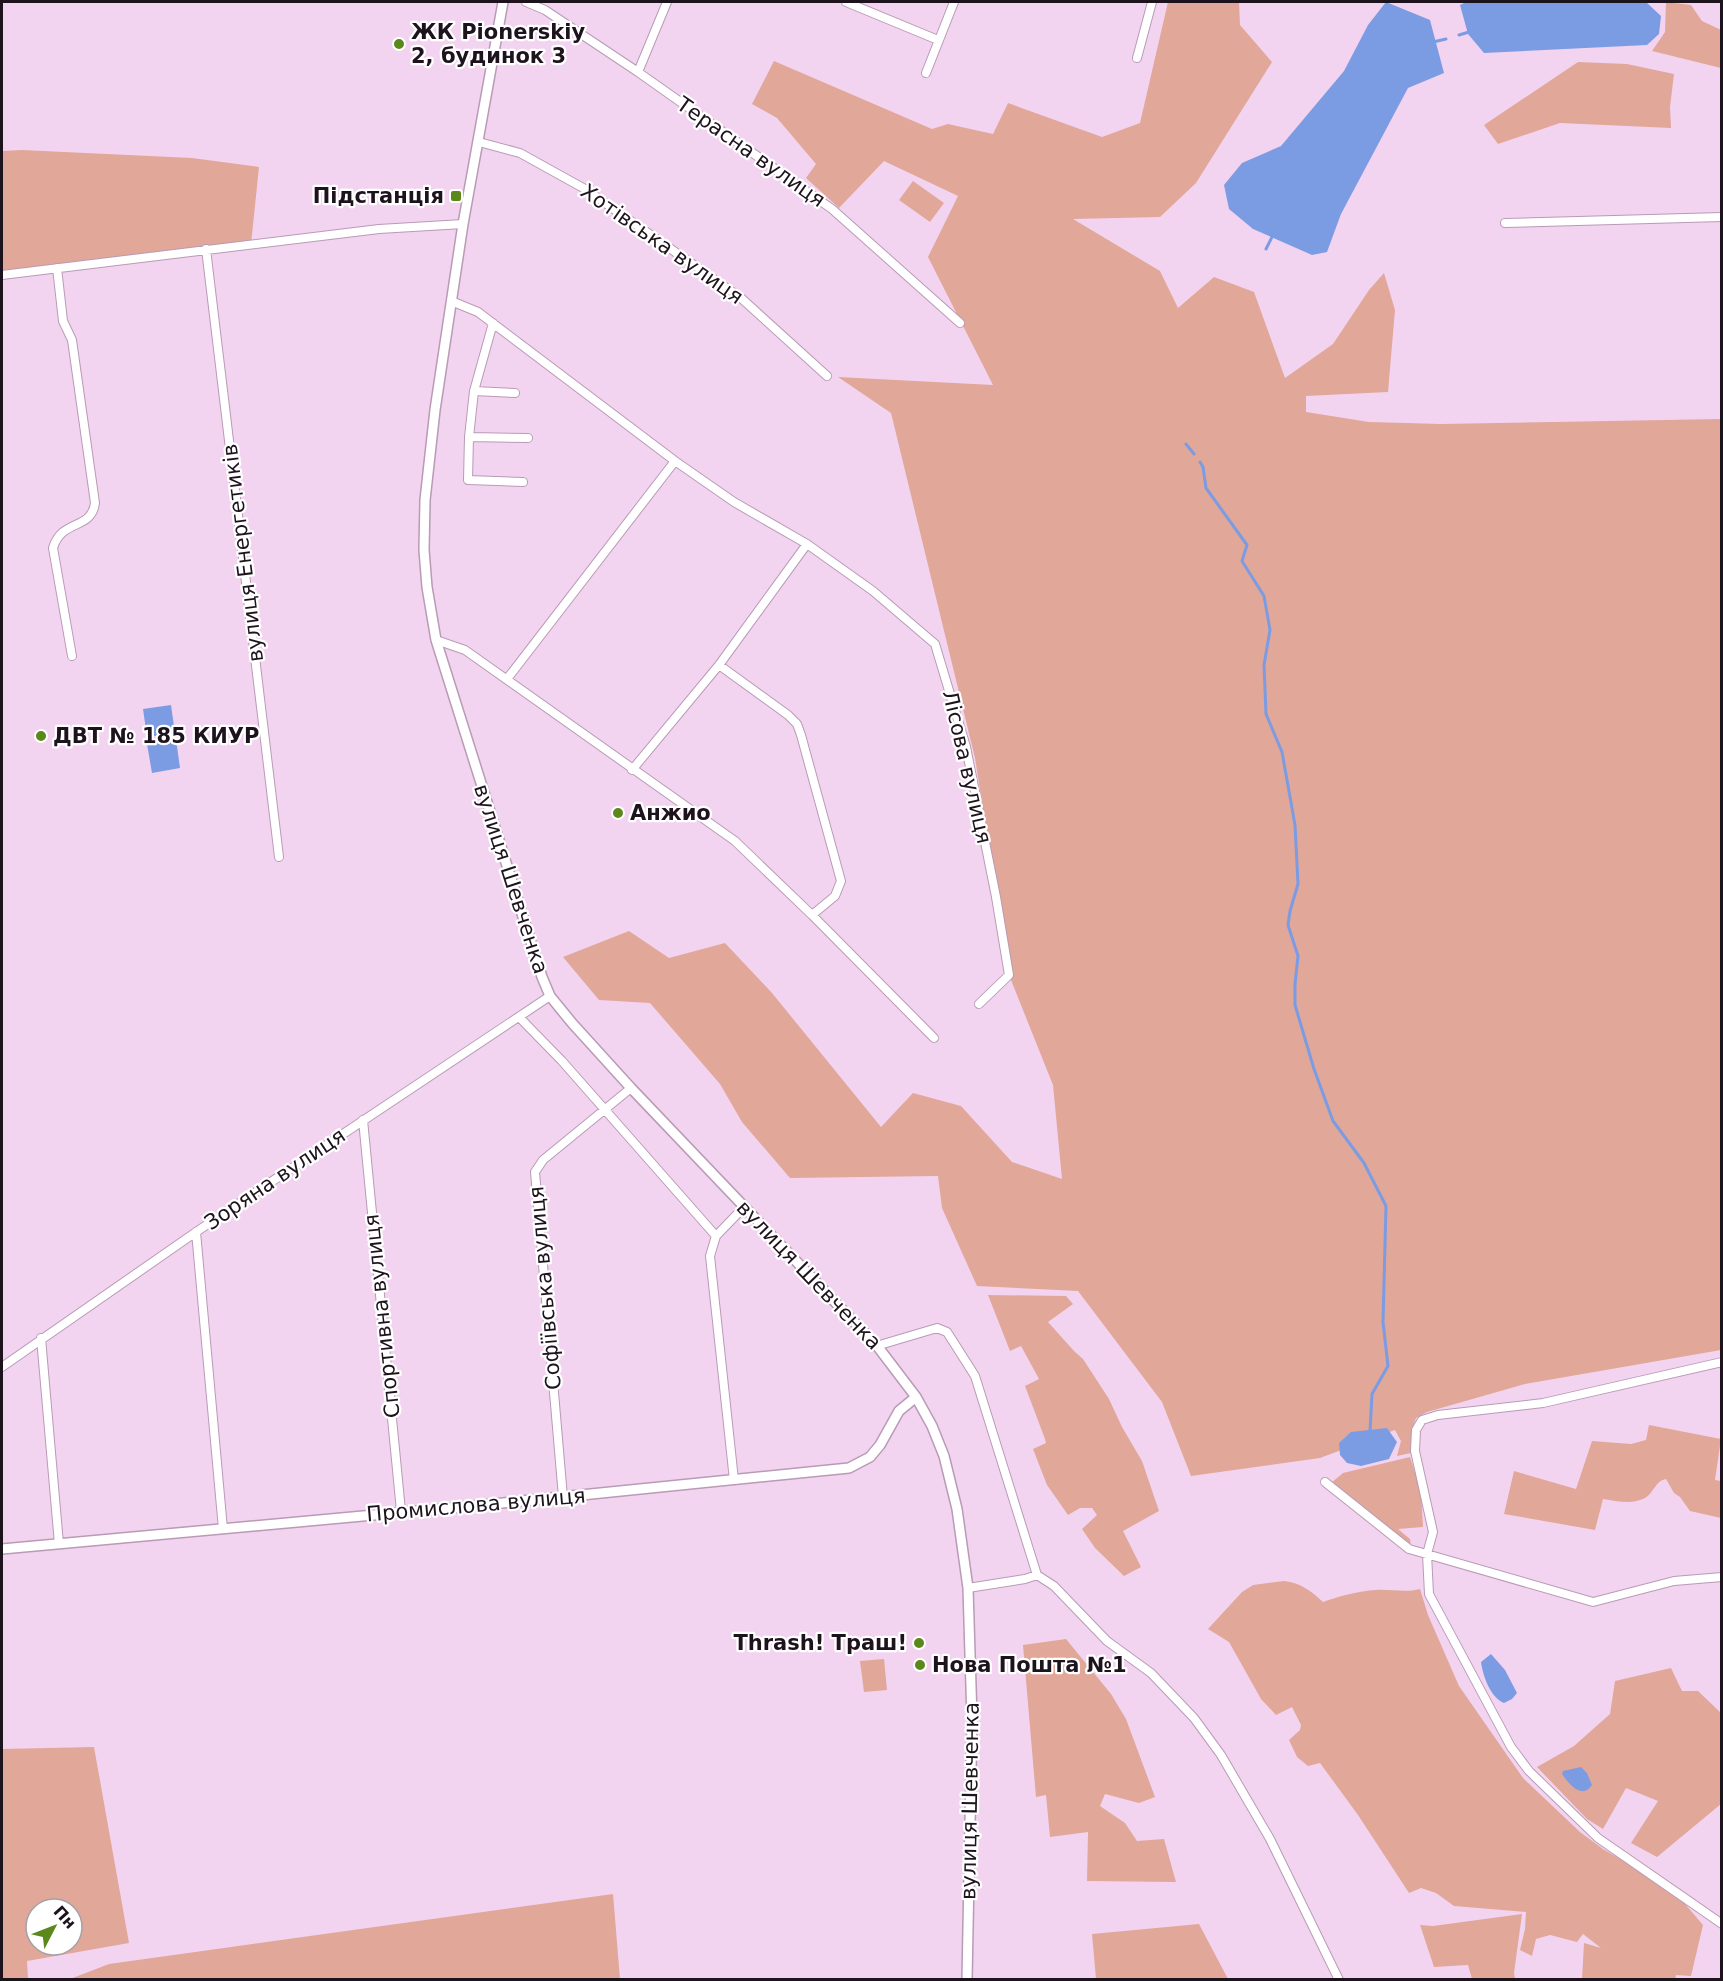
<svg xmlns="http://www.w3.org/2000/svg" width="1723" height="1981" font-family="'DejaVu Sans',sans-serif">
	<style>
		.green { fill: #e1a799; fill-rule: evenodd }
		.water { fill: #7b9ce3 }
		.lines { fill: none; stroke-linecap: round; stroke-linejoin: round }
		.stream { stroke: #7b9ce3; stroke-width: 3 }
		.minor-casing { stroke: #b89bb5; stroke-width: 10 }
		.tertiary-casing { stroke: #b89bb5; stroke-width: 12 }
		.minor { stroke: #fff; stroke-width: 8 }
		.tertiary { stroke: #fff; stroke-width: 9 }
		.poi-dot { fill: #5b881a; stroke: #fff; stroke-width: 2 }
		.labels { text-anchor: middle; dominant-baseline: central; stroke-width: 4.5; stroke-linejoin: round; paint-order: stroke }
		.poi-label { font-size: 21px; font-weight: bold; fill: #1d131c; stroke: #fff; text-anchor: start }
		.street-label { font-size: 21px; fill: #1d131c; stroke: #fff }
	</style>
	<rect width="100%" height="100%" fill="#f3d4f0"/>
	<!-- green -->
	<path class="green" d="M1168,2H1239L1240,25L1272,62L1196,183L1160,217L1073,219L1160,271L1178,308L1214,277L1254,292L1285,378L1333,344L1369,290L1384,273L1395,310L1388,392L1306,396V412L1369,422L1441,424L1721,419V1350L1525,1384L1427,1412L1416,1418L1412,1430L1411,1453L1397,1456L1401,1441L1395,1430L1320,1458L1191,1476L1162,1402L1078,1291L977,1286L942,1208L938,1176L790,1178L742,1122L720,1084L650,1003L599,1000L563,957L629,931L669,958L725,943L772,993L881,1127L913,1093L961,1106L1012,1162L1062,1179L1053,1085L1009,975L975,758L891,413L838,377L993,385L928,257L958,196L884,161L839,208L806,178L816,164L777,118L752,104L774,61L932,129L948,124L993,134L1008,103L1102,137L1140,123Z
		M1666,2L1691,5L1702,21L1721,30V68L1652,51L1665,32Z
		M1578,62L1627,64L1674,74L1670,107L1671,128L1560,123L1498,144L1484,125Z
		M22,150L192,158L259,167L251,244L2,275V151Z
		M913,181L944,203L930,222L899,200Z
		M988,1295L1066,1296L1073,1304L1048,1322L1074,1351L1083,1359L1109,1399L1122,1427L1142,1461L1159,1511L1123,1531L1141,1567L1124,1576L1095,1548L1082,1529L1097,1515L1092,1508H1080L1068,1515L1047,1485L1033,1449L1046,1443L1045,1439L1025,1386L1039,1379L1021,1346L1010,1351Z
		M1649,1425L1721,1439L1715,1480L1721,1481V1518L1690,1511L1680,1497L1674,1493L1666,1479C1655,1481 1654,1493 1645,1498C1632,1505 1617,1501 1603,1499L1595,1530L1504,1514L1514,1471L1576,1489L1592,1441L1631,1444L1646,1440Z
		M1410,1457L1421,1491L1423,1527L1398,1529L1410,1539L1411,1547L1331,1483L1343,1473Z
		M1284,1581C1301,1583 1311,1591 1323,1602C1340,1596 1358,1591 1376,1590C1391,1589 1405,1593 1420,1589L1428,1615L1459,1686L1523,1778L1580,1832L1603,1849L1673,1890L1703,1925L1691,1976L1676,1975L1675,1980L1582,1979L1584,1943L1601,1948L1583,1934L1577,1942L1550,1935L1536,1939L1532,1956L1520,1950L1525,1929L1526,1912L1454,1906L1436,1893L1421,1888L1409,1893L1358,1815L1320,1763L1308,1766L1297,1757L1289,1740L1300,1730L1301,1725L1292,1707L1276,1715L1261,1699L1229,1642L1208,1629L1242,1592L1253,1585Z
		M1066,1639L1111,1694L1126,1719L1155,1797L1139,1803L1105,1794L1100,1806L1125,1823L1137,1841L1164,1839L1176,1882L1087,1881L1088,1832L1050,1837L1046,1795L1036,1797L1023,1645Z
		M884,1659L887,1690L864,1692L860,1661Z
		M1671,1668L1682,1691H1698L1721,1713V1804L1657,1857L1631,1843L1658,1801L1626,1788L1603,1829L1587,1819L1537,1767L1574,1746L1610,1714L1615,1681Z
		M94,1747L129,1943L27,1961L28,1979H2V1749ZM36,1909H72V1945H36Z
		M613,1894L620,1979H70L109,1964Z
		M1522,1914L1514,1973L1515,1979H1472L1468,1965L1434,1967L1420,1925L1433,1926Z
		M1199,1924L1228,1979H1096L1092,1934Z"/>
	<!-- water -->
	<path class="water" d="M1386,2L1430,20L1444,73L1408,88L1341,214L1327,252L1312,255L1253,229L1229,209L1224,185L1242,163L1281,146L1344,71L1368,25Z
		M1466,2H1646L1661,16L1659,34L1647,45L1484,53L1468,34L1460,5Z
		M171,705L175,733L147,737L143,709Z
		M176,739L180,768L152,773L147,744Z
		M1387,1428L1397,1442L1389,1459L1361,1466L1347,1463L1340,1455L1339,1443L1351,1432Z
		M1491,1654L1505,1670L1517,1693L1512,1699L1504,1703C1490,1697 1483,1676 1481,1662Z
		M1581,1767L1587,1773L1592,1785C1582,1800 1569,1784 1562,1774L1563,1771Z"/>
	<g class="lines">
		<!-- stream -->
		<path class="stream" d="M1459,35L1469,32
			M1433,42L1446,39
			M1266,249L1274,233
			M1186,444L1194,454
			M1200,462L1203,467L1206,488L1247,545L1242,561L1264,596L1270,630L1264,665L1266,714L1282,752L1295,825L1298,884L1290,911L1288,925L1298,956L1295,984V1005L1314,1069L1333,1121L1364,1163L1386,1206L1383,1322L1388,1366L1372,1394L1370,1432"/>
		<!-- minor casing -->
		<g class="minor-casing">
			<path id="minor" d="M526,2L545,10L638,72L832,209L960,323
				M846,2L938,40
				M1137,58L1152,2
				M638,72L667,2
				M926,73L954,2
				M479,142L520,153L585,189L741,298L827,376
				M1505,223L1722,217
				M206,249L279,857
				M57,268L63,321L72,340L95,503C91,531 62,518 53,548L72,656
				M2,275L379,229L463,224
				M451,301L478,312L675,461L734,502L807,544L873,591L935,644L966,747L996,897L1009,975L979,1004
				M493,323L474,391L469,437L468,480L523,482
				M474,391L515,393
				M469,437L528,438
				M436,640L465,650L735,841L812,915L934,1038
				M719,665L788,715L797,724L801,735L841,881L835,896L812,915
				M507,679L675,461
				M632,770L719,665L807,544
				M519,1017L562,1061L716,1236
				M363,1120L401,1511
				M196,1232L223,1529
				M41,1338L59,1544
				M878,1347L883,1344L937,1328L947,1332L975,1376L1037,1575L1054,1586L1107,1641L1151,1673L1194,1718L1221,1755L1270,1839L1339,1980
				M1722,1362L1543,1403L1438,1415L1422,1420L1416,1430L1415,1451L1433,1532L1427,1554L1429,1594L1511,1747L1529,1771L1598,1838L1722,1924
				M2,1367L196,1232L550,996
				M734,1480L710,1256L716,1236L744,1207
				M1325,1482L1409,1549L1593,1602L1674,1581L1722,1577
				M563,1497L535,1172L543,1160L631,1088
				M968,1588L1025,1579L1037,1575"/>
		</g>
		<!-- tertiary casing -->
		<g class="tertiary-casing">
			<path id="tertiary" d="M503,2L463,224L435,410L425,500L424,550L427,587L436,640L542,977L550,996L572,1023L631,1088L878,1347L916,1397L932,1426L944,1456L957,1509L968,1588L972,1720L967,1980
				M2,1549L472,1506L849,1468L870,1457L880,1445L899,1411L916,1397"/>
		</g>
		<!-- minor -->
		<use href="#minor" class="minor"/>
		<!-- tertiary -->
		<use href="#tertiary" class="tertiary"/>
	</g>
	<!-- markers -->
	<g class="poi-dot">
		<circle cx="399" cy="44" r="6"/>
		<rect x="450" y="190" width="12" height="12" rx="3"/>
		<circle cx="41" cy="736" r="6"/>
		<circle cx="618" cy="813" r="6"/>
		<circle cx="919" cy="1643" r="6"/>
		<circle cx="920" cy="1665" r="6"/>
	</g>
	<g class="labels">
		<!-- poi labels -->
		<g class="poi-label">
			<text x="411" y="32">ЖК Pionerskiy<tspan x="411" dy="24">2, будинок 3</tspan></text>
			<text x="444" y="196" text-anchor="end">Підстанція</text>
			<text x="53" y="736">ДВТ № 185 КИУР</text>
			<text x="630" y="813">Анжио</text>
			<text x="907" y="1643" text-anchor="end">Thrash! Траш!</text>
			<text x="932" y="1665">Нова Пошта №1</text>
		</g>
		<!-- street labels -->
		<g class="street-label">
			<text transform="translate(751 152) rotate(35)">Терасна вулиця</text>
			<text transform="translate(662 244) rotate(35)">Хотівська вулиця</text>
			<text transform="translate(243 553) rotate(-97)">вулиця Енергетиків</text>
			<text transform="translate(967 767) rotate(77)">Лісова вулиця</text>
			<text transform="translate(511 879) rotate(72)">вулиця Шевченка</text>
			<text transform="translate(275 1179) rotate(-34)">Зоряна вулиця</text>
			<text transform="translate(809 1275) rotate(46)">вулиця Шевченка</text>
			<text transform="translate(545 1288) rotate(-95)">Софіївська вулиця</text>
			<text transform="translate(382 1316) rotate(-96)">Спортивна вулиця</text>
			<text transform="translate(476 1505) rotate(-5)">Промислова вулиця</text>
			<text transform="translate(970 1801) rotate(-89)">вулиця Шевченка</text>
		</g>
	</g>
	<!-- border -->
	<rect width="1723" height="1981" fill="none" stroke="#1d131c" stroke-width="6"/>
	<!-- north arrow -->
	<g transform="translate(54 1927) rotate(48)"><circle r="28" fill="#ffffff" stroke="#a5a1a4" stroke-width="1.5"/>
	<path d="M0-4.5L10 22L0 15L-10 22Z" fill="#5b881a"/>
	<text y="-9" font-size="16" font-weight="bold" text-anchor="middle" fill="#1d131c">Пн</text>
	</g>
</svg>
